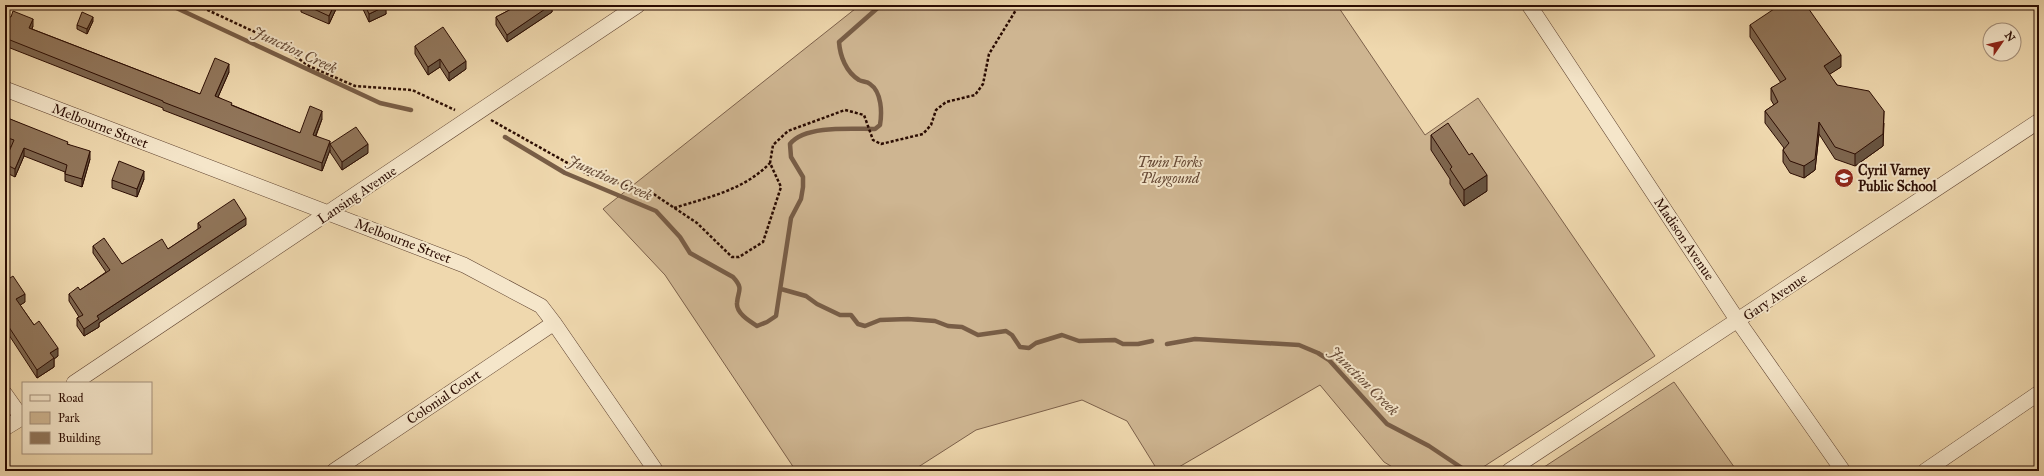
<svg xmlns="http://www.w3.org/2000/svg" width="2044" height="476" font-family="'IM FELL Great Primer',serif">
	<style>
		.green { fill: #ceb591; stroke: #7c604a }
		.lines { fill: none; stroke-linecap: round; stroke-linejoin: round }
		.stream { stroke: #785d46; stroke-width: 4.5 }
		.minor-casing { stroke: #5c3f2d; stroke-width: 16 }
		.path { stroke: #2b0c02; stroke-width: 2.5; stroke-dasharray: 3 2; stroke-linecap: butt }
		.minor { stroke: #f5e6ca; stroke-width: 15 }
		.wall { fill: #7d654e; stroke: #2b0c02 }
		.shaded-wall { fill: #665340; stroke: #2b0c02 }
		.building { fill: #91765b; stroke: #2b0c02 }
		.labels { text-anchor: middle; dominant-baseline: central; stroke-width: 4; stroke-linejoin: round; paint-order: stroke }
		.street-label { font-size: 14px; fill: #2b0c02; stroke: #f5e6ca }
		.park-label { font-size: 14px; font-style: italic; fill: #644734; stroke: #f5e6ca }
		.poi-label { font-size: 14px; font-weight: bold; fill: #2b0c02; stroke: #f5e6ca; text-anchor: start }
		.water-label { font-size: 15px; font-style: italic; fill: #654935; stroke: #f5e6ca }
	</style>
	<rect width="100%" height="100%" fill="#efd8ae"/>
	<filter id="stains"><feTurbulence type="fractalNoise" baseFrequency=".005" numOctaves="4"/><feColorMatrix values="0 0 0 0 .2 0 0 0 0 .09 0 0 0 0 .02 0 0 0 .5 -.17"/></filter>
	<radialGradient id="worn" r=".72"><stop offset=".6" stop-color="#630" stop-opacity="0"/><stop offset="1" stop-color="#630" stop-opacity=".3"/></radialGradient>
	<!-- green -->
	<path class="green" d="M860,5H1337L1425,135L1478,98L1655,356L1477,471H1399L1384,462L1320,385L1172,471H1158L1127,421L1082,400L976,430L912,471H796L665,275L603,209Z
		M1674,382L1737,471H1538Z"/>
	<g class="lines">
		<!-- stream -->
		<path class="stream" d="M170,5L380,103L411,110
			M505,137L565,173L656,211L680,237L690,253L733,277C744,289 738,290 737,303C736,313 749,321 757,326L767,322L776,316L791,218L801,199L803,187V177L791,157L790,144C805,125 852,129 875,129L880,125C882,113 882,92 870,84C867,81 862,82 859,80C846,72 840,56 839,42L881,5
			M781,289L806,296L817,304L840,315H851L858,324L865,326L880,320L908,319L935,321L948,326L962,327L978,335L1006,331L1012,335L1020,347L1029,348L1036,343L1062,335L1079,341L1115,340L1123,344H1138L1152,341
			M1167,344L1195,339L1299,345L1318,353L1329,360L1387,424L1429,446L1462,468"/>
		<!-- minor casing -->
		<g class="minor-casing">
			<path id="minor" d="M1529,5L1738,321L1843,471
				M5,89L464,265L541,306L554,323L656,471
				M74,383L638,5
				M5,394L22,418
				M5,428L23,417
				M334,471L554,323
				M1509,471L2039,121
				M1925,471L2039,393"/>
		</g>
		<!-- path -->
		<path class="path" d="M188,5L201,7L272,40L309,66L355,86L412,90L455,110
			M491,120L589,175L652,193L697,223L732,257H739L763,242L781,187L770,163L773,145L788,131L845,110L864,115L873,140L881,144L923,134L931,125L936,110L946,102L975,95L983,84L989,54L1019,5
			M674,208C709,197 744,190 770,163"/>
		<!-- minor -->
		<use href="#minor" class="minor"/>
	</g>
	<!-- wall -->
	<path class="wall" d="M301,5H337V7L329,24L301,12Z
		M361,5H385L386,14L369,22Z
		M519,5H556L552,8V12L507,42L496,25V17Z
		M5,16L33,26L32,29L200,94L229,72L218,97L232,105L300,133L322,119L316,136L330,144L368,153L342,170L330,152V150L322,171L163,110V108L5,46Z
		M93,21L87,34L77,29V25Z
		M1750,25L1841,67L1829,74L1837,85L1884,123L1883,146L1855,166L1835,159L1819,134L1815,170L1804,178L1790,173L1783,162V150L1784,148L1765,123V111L1774,105L1771,100V88L1781,83L1750,37Z
		M415,46L466,69L449,81L440,67L428,75L415,54Z
		M5,117L68,144L90,159L82,187L65,181V172L24,156L15,177L5,172V161L11,147L5,144Z
		M1431,135L1487,191L1464,206L1450,184V179L1431,150Z
		M144,179L137,197L112,188V180Z
		M198,223L246,225L99,323V327L84,336L77,326V318L79,317L69,301V294L80,290L106,272L93,253V246L122,264L168,249L198,229Z
		M5,278L25,302L20,305L34,325L58,356L54,359V367L37,378L5,329Z"/>
	<!-- shaded-wall -->
	<path class="shaded-wall" d="M334,5H337V7L329,24V16Z
		M550,5H556L552,8V12L507,42V35Z
		M386,6V14L369,22V14Z
		M93,17V21L87,34V29Z
		M33,19V26L29,35V28Z
		M1841,55V67L1824,78V66Z
		M440,59V67L428,75V67Z
		M466,61V69L449,81V73Z
		M229,64V72L215,104V96Z
		M322,111V119L313,142V135Z
		M1884,111L1883,146L1855,166V154Z
		M1819,122V134L1815,170L1804,178V166Z
		M330,141V150L322,171V163Z
		M368,144V153L342,170V162Z
		M24,148V156L15,177V169Z
		M90,151V159L82,187V179Z
		M144,171V179L137,197V189Z
		M1487,175V191L1464,206V190Z
		M246,218V225L99,323V327L84,336V329L97,316Z
		M25,294V302L16,308V299Z
		M58,348V356L54,359V367L37,378V370L50,353Z"/>
	<!-- building -->
	<path class="building" d="M305,5H334L329,16Z
		M365,5H385L386,6L369,14Z
		M519,5H551L507,35L496,17Z
		M1780,5H1806L1841,55L1824,66L1837,85L1869,91L1884,111L1883,134L1855,154L1835,147L1819,122L1815,159L1804,166L1790,161L1783,150L1789,143L1765,111L1778,102L1771,88L1786,79L1750,25Z
		M13,11L33,19L29,28L200,94L215,58L229,64L215,96L232,103L231,105L300,133L310,106L322,111L313,135L330,141L322,163L163,102V101L5,38V16L11,17Z
		M82,12L93,17L87,29L77,25Z
		M443,27L466,61L449,73L440,59L428,67L415,46Z
		M5,117L68,142L67,144L90,151L82,179L65,174L67,165L24,148L15,169L5,164V161L14,140L5,137Z
		M1448,123L1469,155L1472,153L1487,175L1464,190L1450,169L1452,167L1431,135Z
		M356,127L368,144L342,162L330,144Z
		M119,161L144,171L137,189L112,180Z
		M234,199L246,218L97,316L99,319L84,329L77,318L83,315L69,294L78,287L80,290L110,270L93,246L104,238L122,264L162,239L168,249L201,227L198,223Z
		M13,276L25,294L16,299L34,325L39,321L58,348L50,353L54,358L37,370L5,321V278L7,280Z"/>
	<!-- icons -->
	<defs>
		<g id="school-disc" transform="scale(1)"><circle r="9.5" fill="#8f2418" stroke="#f5e6ca"/><path d="M0-5L7-2L0 1L-7-2ZM-4 1L0 2.5L4 1V4Q0 6-4 4Z" fill="#fff"/></g>
	</defs>
	<g fill-rule="evenodd">
		<use href="#school-disc" x="1844" y="178"/>
	</g>
	<g class="labels">
		<!-- street labels -->
		<g class="street-label">
			<text transform="translate(100 126) rotate(21)">Melbourne Street</text>
			<text transform="translate(357 195) rotate(-34)">Lansing Avenue</text>
			<text transform="translate(1684 239) rotate(56)">Madison Avenue</text>
			<text transform="translate(403 241) rotate(21)">Melbourne Street</text>
			<text transform="translate(1775 297) rotate(-34)">Gary Avenue</text>
			<text transform="translate(444 397) rotate(-34)">Colonial Court</text>
		</g>
		<!-- park labels -->
		<g class="park-label">
			<text x="1170" y="162">Twin Forks<tspan x="1170" dy="16">Playgound</tspan></text>
		</g>
		<!-- poi labels -->
		<g class="poi-label">
			<text x="1858" y="170">Cyril Varney<tspan x="1858" dy="16">Public School</tspan></text>
		</g>
		<!-- water labels -->
		<g class="water-label">
			<text transform="translate(295 50) rotate(25)">Junction Creek</text>
			<text transform="translate(610 178) rotate(24)">Junction Creek</text>
			<text transform="translate(1364 381) rotate(45)">Junction Creek</text>
		</g>
	</g>
	<!-- margin -->
	<rect width="2044" height="476" fill="none" stroke="#efd8ae" stroke-width="20"/>
	<rect x="6" y="6" width="2032" height="464" fill="none" stroke="#2b0c02" stroke-width="2"/>
	<rect x="10" y="10" width="2024" height="456" fill="none" stroke="#2b0c02"/>
	<!-- legend -->
	<rect x="22" y="382" width="130" height="72" fill="#f5e6ca" stroke="#a48f7a"/>
	<rect x="30" y="395" width="20" height="6" fill="#f5e6ca" stroke="#a48f7a"/>
	<text x="58" y="402" font-size="12" fill="#2b0c02">Road</text>
	<rect x="30" y="412" width="20" height="12" fill="#ceb591" stroke="#a48f7a"/>
	<text x="58" y="422" font-size="12" fill="#2b0c02">Park</text>
	<rect x="30" y="432" width="20" height="12" fill="#91765b" stroke="#a48f7a"/>
	<text x="58" y="442" font-size="12" fill="#2b0c02">Building</text>
	<!-- north arrow -->
	<g transform="translate(2002 42) rotate(56)"><circle r="19" fill="#f5e6ca" stroke="#a48f7a"/>
	<path d="M0-3L7 15L0 10L-7 15Z" fill="#8f2418"/>
	<text y="-6" font-size="11" font-weight="bold" text-anchor="middle" fill="#2b0c02">N</text>
	</g>
	<rect width="100%" height="100%" filter="url(#stains)"/>
	<rect width="100%" height="100%" fill="url(#worn)"/>
</svg>
